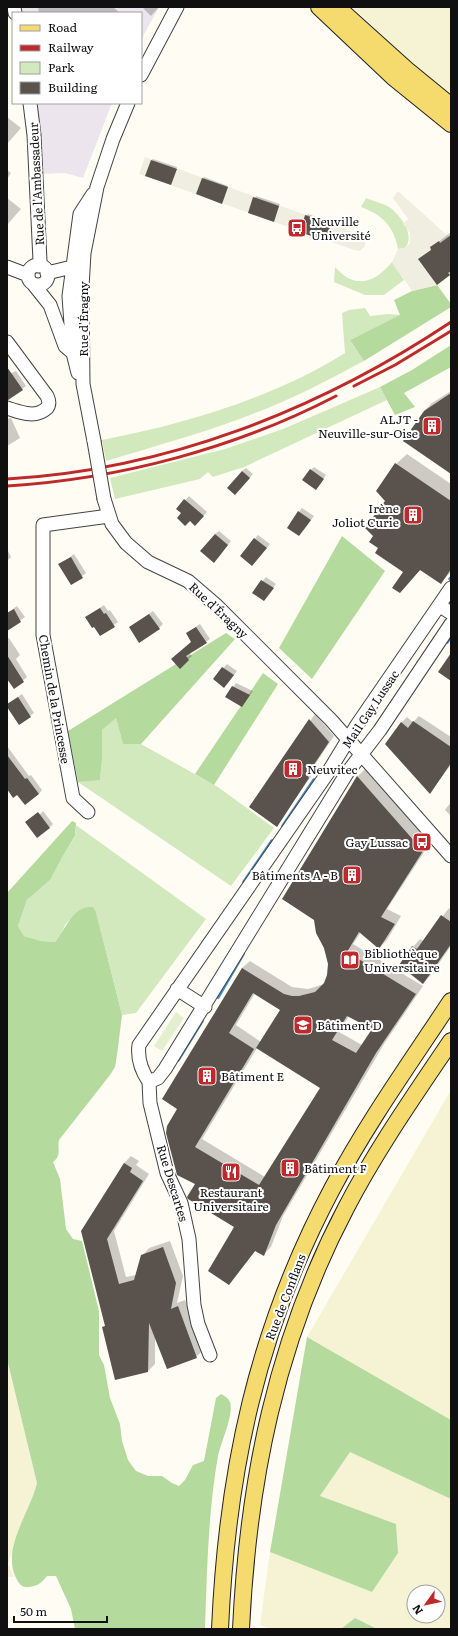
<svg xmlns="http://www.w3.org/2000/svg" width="458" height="1636" font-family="Literata,serif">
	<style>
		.industrial { fill: #ede5ee }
		.farmland { fill: #f5f3d3; fill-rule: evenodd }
		.green { fill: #d2e9bd }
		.forest { fill: #b5da9d }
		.pitch { fill: #e3f0cf }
		.plaza { fill: #f0ede1 }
		.shadow { fill: #0003; fill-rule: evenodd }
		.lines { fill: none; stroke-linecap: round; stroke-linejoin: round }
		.stream { stroke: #428dca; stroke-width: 3.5 }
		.building { fill: #59524d; fill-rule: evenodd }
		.minor-casing { stroke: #434343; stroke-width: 15 }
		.major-casing { stroke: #212121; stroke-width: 18 }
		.minor { stroke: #fff; stroke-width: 13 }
		.major { stroke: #f5da6e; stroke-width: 16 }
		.rail { stroke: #be2a2b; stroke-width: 3 }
		.minor-bridge-casing { stroke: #434343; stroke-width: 15; stroke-linecap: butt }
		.minor-bridge { stroke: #fff; stroke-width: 13 }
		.labels { text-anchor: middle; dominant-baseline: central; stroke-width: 4; stroke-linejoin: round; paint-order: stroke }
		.street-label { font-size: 12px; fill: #101010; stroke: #fff }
		.poi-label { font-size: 12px; fill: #101010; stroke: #fff; text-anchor: start }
	</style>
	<rect width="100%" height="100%" fill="#fffdf3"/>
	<!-- industrial -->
	<path class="industrial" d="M13,7H159L141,40V13H14Z
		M28,103H112L83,178L65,173L39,174Z"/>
	<!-- farmland -->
	<path class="farmland" d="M352,7H451V98Z
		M451,1090V1420L307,1337Z
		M7,1359L37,1483L34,1496L8,1564L14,1577H7Z
		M350,1451L451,1499V1629H377L355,1618L341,1629H271L260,1625L270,1552L372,1592L396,1524L320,1497ZM414,1592H438V1616H414Z"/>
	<!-- green -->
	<path class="green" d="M366,198C373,201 386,204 392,209C403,219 415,236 405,248L398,249C394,227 383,215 361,207Z
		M392,262L404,280L384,295H365L334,282L335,267C339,271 345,277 350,279C368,286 381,275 392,262Z
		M365,308L370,316L388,314L401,315L350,340L364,361C337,375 310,390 282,402C225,427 166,443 106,461L102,440C185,424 273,398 345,353L342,313L349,310Z
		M380,387L387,400L244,467L213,477L208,472L200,479L115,499L110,478L225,449L283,429Z
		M116,717L123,744H141L218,787L274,828L231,886L78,782L100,779L102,760V730Z
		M76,825L206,919L136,1013L122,1015L96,912H77L65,925L61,935L55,942L41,941L24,936L18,926L27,900L50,880L59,860L75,837Z"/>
	<!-- forest -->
	<path class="forest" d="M437,285L451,304V307L364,361L350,340L400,315L394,300L412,291Z
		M451,345V367L404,393L415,407L395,415L380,387L412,370Z
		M342,536L385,571L312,679L279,648Z
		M226,633L235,639L141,744H123L116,718L102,730V760L100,780L78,782L68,731Z
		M263,673L278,684L214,785L195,774Z
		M72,821L76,823L75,836L62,857L50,880L27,900L18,926L24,936L41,941L55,942C66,930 72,905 93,907L96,912L122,1015L117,1055L115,1067L110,1075L59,1140C57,1149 62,1155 53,1162L60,1179L66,1229L73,1239L82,1241L99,1311V1355L104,1365L110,1398L120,1424L122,1441L128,1460L136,1471L148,1476H162L172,1483L179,1486L185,1480L193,1465L204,1461L216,1398L221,1394C225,1396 228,1398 230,1402C234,1415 221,1442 218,1456C208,1513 207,1571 205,1629H75L71,1609L56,1576H47C41,1583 38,1586 29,1587C23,1588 20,1585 17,1580C0,1550 30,1513 37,1483L7,1359V893Z
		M307,1337L451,1420V1499L350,1452L320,1496L396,1524L398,1553L372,1592L270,1552Z
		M355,1618L377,1629H341Z"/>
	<!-- pitch -->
	<path class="pitch" d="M176,1012L184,1018L162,1051L154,1046Z"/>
	<!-- plaza -->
	<path class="plaza" d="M145,157L359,234L365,239V246L360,251L354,250L139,174Z
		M398,191L449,237L430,248L433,252L438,280L437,285L412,291L392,262L398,249L405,248L410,243V233L403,224L408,219L393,198Z"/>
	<!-- shadow -->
	<path class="shadow" d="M38,7H113L120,13H39Z
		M142,7H159L151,16Z
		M7,117L21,128L7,144Z
		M153,159L177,167L172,182L152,160Z
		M7,170L11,173L7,179Z
		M204,177L228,186L223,201L203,179Z
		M256,196L280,204L273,221L249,212Z
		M7,198L21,209L7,225Z
		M308,214L332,223L324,240L306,216Z
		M451,232V275L437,283L431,248Z
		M16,371L26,386L22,389L7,394V375Z
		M451,391V473L424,411L432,403Z
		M11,418L20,438L7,446V419Z
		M407,454L451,484V572L440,583L421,569L400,592L404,572L380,548L374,535L387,500L396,464Z
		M314,467L326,475L319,485L311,470Z
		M246,468L253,474L239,490L242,471Z
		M189,496L207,512L195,525L177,509Z
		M302,508L314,516L303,531L299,512Z
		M219,531L231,541L218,558L215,534Z
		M258,535L270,544L255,562L241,556Z
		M7,549L11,557L7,561Z
		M74,554L86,573L72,584L60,564Z
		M266,577L276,584L267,596L253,593Z
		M104,605L108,611L110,610L118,622L100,634L86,617Z
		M17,606L25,617L7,630V613Z
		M153,611L163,624L159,628L130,627Z
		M200,624L210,639L189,653L192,656L180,667L192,642L187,633Z
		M9,638L20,655L16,659L27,677L14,688L7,677V639Z
		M227,664L237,671L228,683L214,679Z
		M236,683L253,691L242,706L226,697Z
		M22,694L34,713L19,724L7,705Z
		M315,714L334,736L312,769L314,772L276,826L250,807Z
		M419,716L451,737V765L430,792L401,723L407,717L413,722Z
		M7,746L29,776L31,775L42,790L39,794L7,781Z
		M365,769L430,843L387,909L401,916L387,940L379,948L361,932L353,944L423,986L384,1044L283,1216L271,1247L264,1254L256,1250L229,1284L235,1227L196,1183L179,1108L242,968L250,961L292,987L308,989L324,984L328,975L329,964L315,920L283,899L358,776ZM255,993L281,1010L261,1042L236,1025ZM349,1016L373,1029L362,1045L339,1032ZM257,1048L321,1087L265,1177L202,1139Z
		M451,802V816L445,810Z
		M43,811L53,824L49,828L29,826Z
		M449,908L451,910V946L430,976L423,983L413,947L420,939L423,941Z
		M131,1156L139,1161L136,1165L149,1174L114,1231L126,1277L136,1275L142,1256L149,1248L170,1241L183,1276L177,1303L185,1300L203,1350L196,1357L155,1337V1364L148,1371L103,1328L106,1325L83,1232L124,1163Z"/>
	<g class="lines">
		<!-- stream -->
		<path class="stream" d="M450,579L451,578
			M447,642L451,636
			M283,826L314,780
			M244,882L272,841
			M218,997L243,954
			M178,1060L202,1021"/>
	</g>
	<!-- building -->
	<path class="building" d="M151,160L177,169L171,185L145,176Z
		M202,178L228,187L222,204L196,194Z
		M253,197L279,206L274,222L248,213Z
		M305,215L331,224L325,241L300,232Z
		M451,235V271L448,273L450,275L437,285L418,259L431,250L430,247L439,241L440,243Z
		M7,367L23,390L8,400H7Z
		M451,393V474L403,441L424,411Z
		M395,463L451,501V569L441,584L420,570L400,593L392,588L403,572L375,553L378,548L369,542L373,536L365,528L385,501L376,491Z
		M310,469L324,479L316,490L302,480Z
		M242,471L250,478L235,495L227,488Z
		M184,499L204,516L195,526L190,521L185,526L177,518L181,513L176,509Z
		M298,511L311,520L299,536L287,528Z
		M215,534L228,545L214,563L200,551Z
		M254,538L267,548L252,566L240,556Z
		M71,557L83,578L71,585L58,564Z
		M261,580L274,588L264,601L252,593Z
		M100,608L104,614L106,613L115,627L100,636L94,627L92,628L85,617Z
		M14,609L21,622L7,631V613Z
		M149,614L160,629L139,643L129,627Z
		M196,627L207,643L186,656L189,660L180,669L171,659L191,642L186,633Z
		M451,653V681L438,672Z
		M7,655L24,682L14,689L7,679Z
		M222,667L234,675L224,688L213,679Z
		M232,686L250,695L242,707L225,697Z
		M18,697L31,717L19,725L7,707V704Z
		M309,719L329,742L307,775L309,778L277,827L249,807Z
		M413,721L451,747V763L430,794L385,744L401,722L408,728Z
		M7,755L25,779L27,778L39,794L25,805L17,795L13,798L7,789Z
		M357,776L423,851L381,917L395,924L379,949L359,932L347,952L416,994L376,1053L276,1225L264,1256L255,1251L229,1285L208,1271L234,1227L188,1199L187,1197L195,1184L177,1175L166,1133L167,1126L177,1109L162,1099L242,968L284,994L292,996H299L315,992L324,983L327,975L328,964L324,948L316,933L314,920L282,899ZM253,993L280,1010L256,1048L320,1088L259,1185L195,1147L254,1049L229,1033ZM347,1016L372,1029L356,1053L332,1040Z
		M38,812L50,828L37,838L25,822Z
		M441,915L451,922V944L423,984L399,965L412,946L417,949Z
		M124,1163L132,1168L130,1172L143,1181L107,1239L119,1284L134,1280L141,1255L163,1247L176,1283L171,1309L178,1306L197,1358L167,1369L149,1323L148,1372L115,1380L102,1327L105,1326L81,1231Z"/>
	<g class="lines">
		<!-- minor casing -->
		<g class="minor-casing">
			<path id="minor" d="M14,7L15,13
				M141,75L177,7
				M30,103L34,135L40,261L38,266
				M28 275a10 10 0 1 1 20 0a10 10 0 1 1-20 0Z
				M7,267L28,275
				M47,273L72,267
				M34,285L50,305L65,346L72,352
				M7,342L47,396C49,400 50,404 47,408C35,419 20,412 7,408
				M78,373L73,353L69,296L80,214L93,194
				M94,441L83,384L82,287L84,253L97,187L113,139L128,103
				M104,499L112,524L126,543L148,562L188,581L217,606L331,720L451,856
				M451,588L357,725L329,771L139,1045C137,1059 141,1070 149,1082L158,1078L165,1069L347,773L380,730L451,624
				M440,606L451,613
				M88,812L73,798L43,635V525L109,516
				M177,989L205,1007
				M149,1082L150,1103L167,1173L181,1203L189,1239L194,1305L198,1324L210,1355"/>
		</g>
		<!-- major casing -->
		<g class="major-casing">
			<path id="major" d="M319,7L393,77L451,124
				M337,7L407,70L451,106
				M220,1629C227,1471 257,1330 332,1189C367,1123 410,1063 451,1001
				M241,1629C248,1481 276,1341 346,1208C376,1150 414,1096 451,1041"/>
		</g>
		<!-- minor -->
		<use href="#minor" class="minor"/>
		<!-- major -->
		<use href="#major" class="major"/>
		<!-- rail -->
		<path class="rail" d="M354,386L395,365L451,331
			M7,479C166,470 319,410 451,322
			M7,486C120,479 236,448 336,396"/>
		<!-- minor-bridge casing -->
		<g class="minor-bridge-casing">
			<path id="minor-bridge" d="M94,441L104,499"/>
		</g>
		<!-- minor-bridge -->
		<use href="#minor-bridge" class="minor-bridge"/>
	</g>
	<!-- icons -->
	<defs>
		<g id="bus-square" transform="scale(1)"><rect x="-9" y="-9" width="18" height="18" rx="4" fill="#be2a2b" stroke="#fff"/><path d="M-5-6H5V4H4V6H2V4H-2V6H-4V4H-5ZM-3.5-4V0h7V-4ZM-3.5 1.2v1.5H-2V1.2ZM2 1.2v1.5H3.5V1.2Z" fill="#fff"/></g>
		<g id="building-square" transform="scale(1)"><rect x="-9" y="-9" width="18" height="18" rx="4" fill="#be2a2b" stroke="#fff"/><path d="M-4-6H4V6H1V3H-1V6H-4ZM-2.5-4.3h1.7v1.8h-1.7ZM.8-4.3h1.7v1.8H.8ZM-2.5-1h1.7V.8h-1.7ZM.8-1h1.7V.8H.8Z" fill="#fff"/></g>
		<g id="library-square" transform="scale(1)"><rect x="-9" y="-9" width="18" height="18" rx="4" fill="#be2a2b" stroke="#fff"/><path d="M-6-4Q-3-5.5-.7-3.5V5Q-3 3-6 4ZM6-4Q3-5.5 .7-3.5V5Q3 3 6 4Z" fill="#fff"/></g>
		<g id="university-square" transform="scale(1)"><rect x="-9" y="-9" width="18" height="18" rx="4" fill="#be2a2b" stroke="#fff"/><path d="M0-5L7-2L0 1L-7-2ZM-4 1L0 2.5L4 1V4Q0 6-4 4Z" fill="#fff"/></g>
		<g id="restaurant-square" transform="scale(1)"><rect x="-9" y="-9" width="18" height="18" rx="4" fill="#be2a2b" stroke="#fff"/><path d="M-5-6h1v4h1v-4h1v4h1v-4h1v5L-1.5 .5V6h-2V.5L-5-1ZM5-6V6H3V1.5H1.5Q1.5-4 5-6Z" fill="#fff"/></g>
	</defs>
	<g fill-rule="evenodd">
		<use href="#bus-square" x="297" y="228"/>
		<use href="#building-square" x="432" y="426"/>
		<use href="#building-square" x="413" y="515"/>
		<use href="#building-square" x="293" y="769"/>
		<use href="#bus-square" x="422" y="842"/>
		<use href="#building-square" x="352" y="875"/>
		<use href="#library-square" x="350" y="960"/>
		<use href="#university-square" x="303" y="1025"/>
		<use href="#building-square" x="207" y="1076"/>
		<use href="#building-square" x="290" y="1168"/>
		<use href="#restaurant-square" x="231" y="1172"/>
	</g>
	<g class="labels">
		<!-- street labels -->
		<g class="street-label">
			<text transform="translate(36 184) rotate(-93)">Rue de l'Ambassadeur</text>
			<text transform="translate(83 319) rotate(-90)">Rue d'Éragny</text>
			<text transform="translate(219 610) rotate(43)">Rue d'Éragny</text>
			<text transform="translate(55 699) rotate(80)">Chemin de la Princesse</text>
			<text transform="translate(370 709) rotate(-56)">Mail Gay Lussac</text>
			<text transform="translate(173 1183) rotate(73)">Rue Descartes</text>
			<text transform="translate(285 1297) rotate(-69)">Rue de Conflans</text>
		</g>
		<!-- poi labels -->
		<g class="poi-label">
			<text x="311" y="221">Neuville<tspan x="311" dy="14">Université</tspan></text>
			<text x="418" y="419" text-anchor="end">ALJT -<tspan x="418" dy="14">Neuville-sur-Oise</tspan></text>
			<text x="399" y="508" text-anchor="end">Irène<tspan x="399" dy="14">Joliot Curie</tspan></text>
			<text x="307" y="769">Neuvitec</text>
			<text x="408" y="842" text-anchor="end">Gay Lussac</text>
			<text x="338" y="875" text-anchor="end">Bâtiments A - B</text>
			<text x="364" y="953">Bibliothèque<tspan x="364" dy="14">Universitaire</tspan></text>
			<text x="317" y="1025">Bâtiment D</text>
			<text x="221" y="1076">Bâtiment E</text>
			<text x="304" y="1168">Bâtiment F</text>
			<text x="231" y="1192" text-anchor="middle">Restaurant<tspan x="231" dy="14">Universitaire</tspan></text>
		</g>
	</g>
	<!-- border -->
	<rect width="458" height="1636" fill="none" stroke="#101010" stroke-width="16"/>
	<!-- legend -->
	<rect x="12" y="12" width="130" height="92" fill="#ffffff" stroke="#9f9f9f"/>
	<rect x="20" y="25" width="20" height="6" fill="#f5da6e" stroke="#9f9f9f"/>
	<text x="48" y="32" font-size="12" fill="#101010">Road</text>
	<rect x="20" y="45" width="20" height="6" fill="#be2a2b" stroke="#9f9f9f"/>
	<text x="48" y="52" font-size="12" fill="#101010">Railway</text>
	<rect x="20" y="62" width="20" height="12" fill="#d2e9bd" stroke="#9f9f9f"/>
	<text x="48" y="72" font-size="12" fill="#101010">Park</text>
	<rect x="20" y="82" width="20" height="12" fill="#59524d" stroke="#9f9f9f"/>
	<text x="48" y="92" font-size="12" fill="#101010">Building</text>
	<!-- north arrow -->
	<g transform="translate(426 1604) rotate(237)"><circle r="19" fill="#ffffff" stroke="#9f9f9f"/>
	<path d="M0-3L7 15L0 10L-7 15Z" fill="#be2a2b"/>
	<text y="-6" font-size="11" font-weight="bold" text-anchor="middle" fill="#101010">N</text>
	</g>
	<!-- scale -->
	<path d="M14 1616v6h93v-6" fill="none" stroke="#101010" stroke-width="2"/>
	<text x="20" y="1616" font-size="12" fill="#101010" stroke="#ffffff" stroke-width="3" paint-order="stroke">50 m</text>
</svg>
